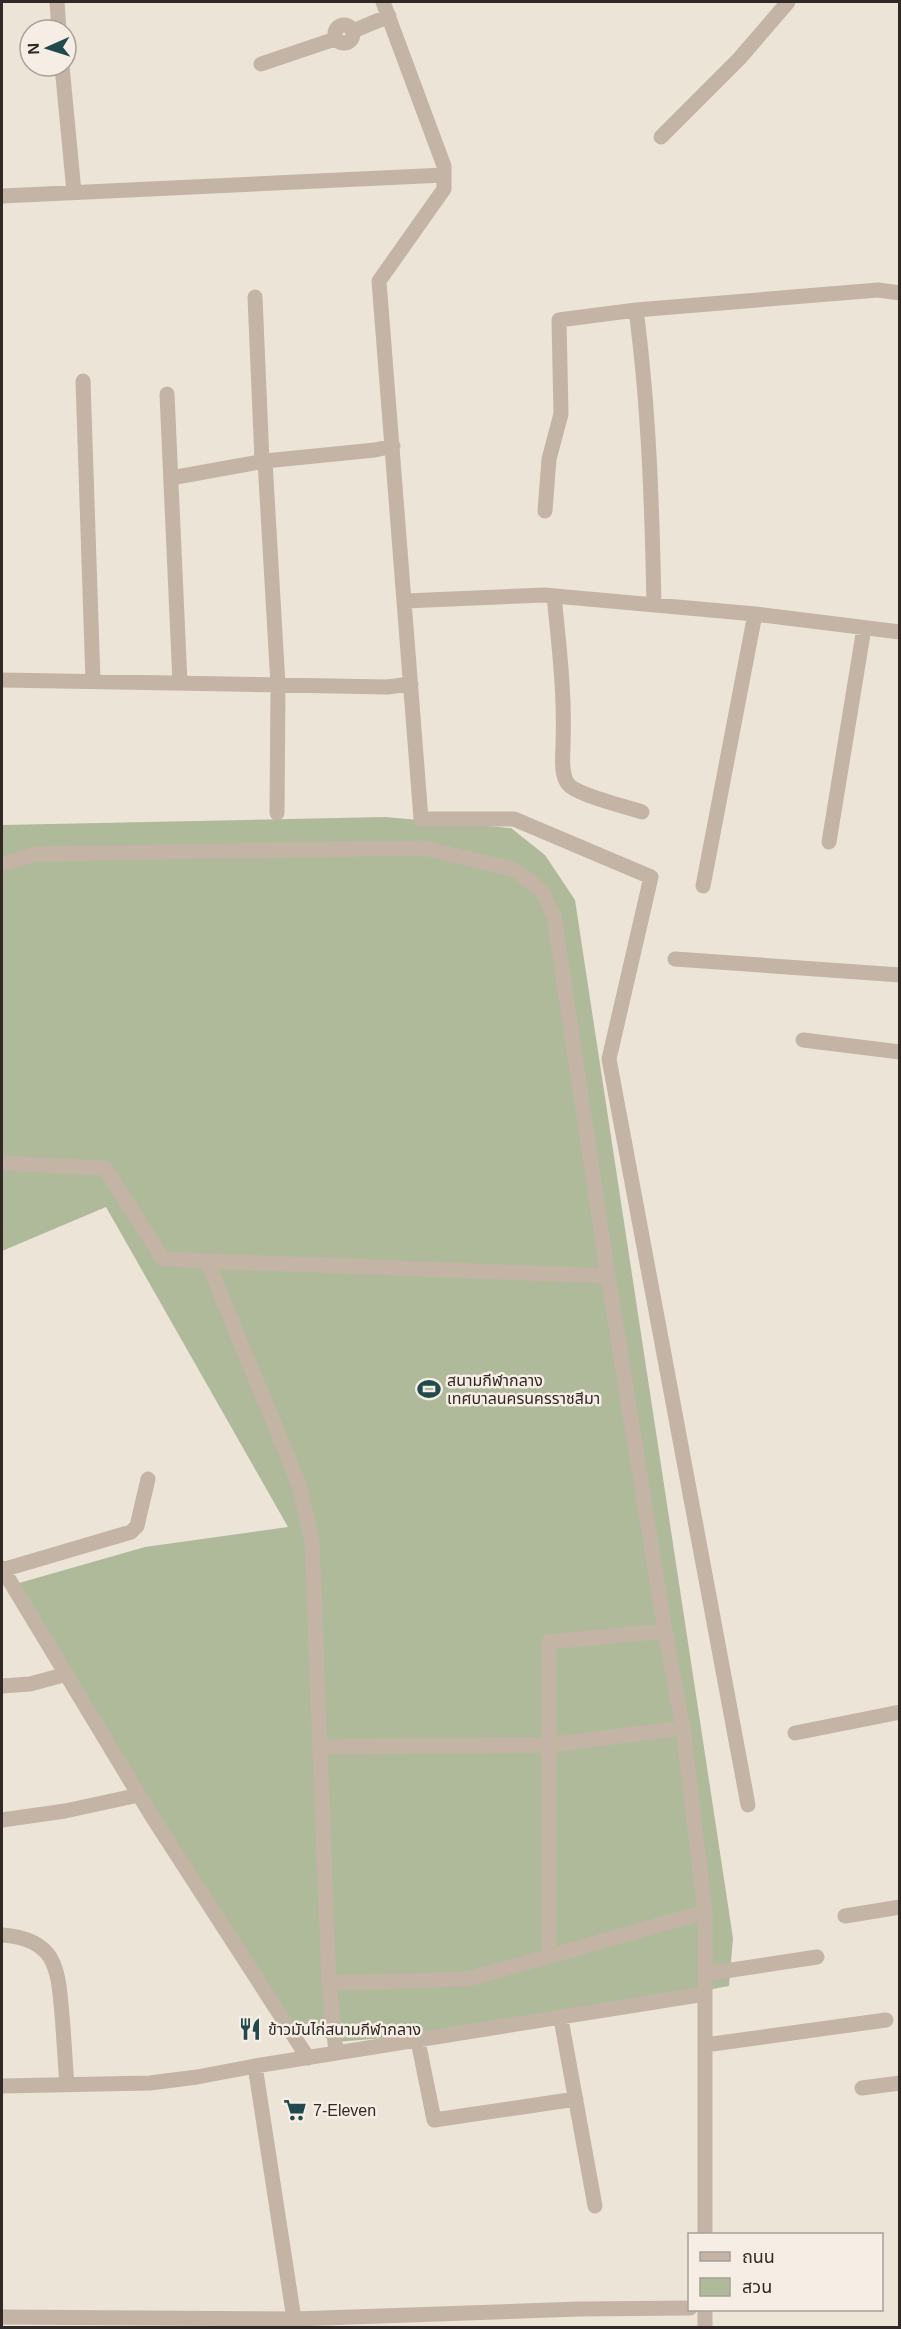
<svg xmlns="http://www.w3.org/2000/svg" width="901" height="2329" font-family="Helvetica,'Noto Sans Thai',sans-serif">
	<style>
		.green { fill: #afba9b }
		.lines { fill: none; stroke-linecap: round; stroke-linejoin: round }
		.minor { stroke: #c4b4a6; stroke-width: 15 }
		.labels { text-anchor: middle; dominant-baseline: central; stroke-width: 5; stroke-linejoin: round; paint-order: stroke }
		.poi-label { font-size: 16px; fill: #312926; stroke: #f6eee4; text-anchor: start }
	</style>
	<rect width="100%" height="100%" fill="#ede4d8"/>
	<!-- green -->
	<path class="green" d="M385,817L511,828L545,855L575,900L733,1938L729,1986L494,2029L335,2042L282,2018L12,1585L145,1547L288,1527L106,1207L2,1251V825Z"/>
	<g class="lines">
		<!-- minor -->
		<path class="minor" d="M57,2L59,30
			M383,2L444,166V189L379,281L421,819H514L651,877L609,1059L748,1805
			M335 34a9 9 0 1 1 18 0a9 9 0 1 1-18 0Z
			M353,31L389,16
			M261,64L335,39
			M62,66L74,192
			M661,137L739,59L788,2
			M2,196L444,175
			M255,297L262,461
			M636,310C649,408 652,506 654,605
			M83,381L93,681
			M167,394L180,683
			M265,461L278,685L277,813
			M171,478L265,461L375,450L393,446
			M545,511L549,459L561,414L559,320L636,310L878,290L900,293
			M554,596C559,645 565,695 563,744C563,756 560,776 569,785C578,795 627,807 642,812
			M405,601L544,595L755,614L900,632
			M2,680L387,687L411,684
			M829,842L864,628
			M2,864L37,854L424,848L515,870L542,891L554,916L608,1276L665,1631L683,1728L705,1912V1994
			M703,886L755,614
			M675,959L900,975
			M803,1040L900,1052
			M2,1163L105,1168L163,1259L207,1261
			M608,1276L207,1261L299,1484L312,1542L329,1983L468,1979L705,1912
			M2,1568L151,1815L308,2058
			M2,1570L131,1532L137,1526L148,1479
			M2,1686L30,1684L67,1674
			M795,1733L900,1712
			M320,1747L548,1745L683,1728
			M2,1820L65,1811L139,1795
			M845,1916L900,1907
			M2,1935C57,1939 58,1969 62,2015C64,2038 65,2061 67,2085
			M549,1956V1642L665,1631
			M705,1974L817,1957
			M329,1983L336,2053
			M561,2019L595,2206
			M418,2041L434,2120L576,2099
			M705,2045L886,2020
			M255,2066L294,2319
			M2,2086L150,2083L197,2077L255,2066L705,1994V2234
			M862,2088L900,2083
			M2,2317L294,2319L579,2309L690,2308
			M705,2328V2310"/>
	</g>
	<!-- icons -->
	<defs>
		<g id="stadium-bare" transform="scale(1.8)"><path d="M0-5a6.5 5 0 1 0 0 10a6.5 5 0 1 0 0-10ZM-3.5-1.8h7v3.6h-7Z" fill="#214a4d" stroke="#f6eee4" stroke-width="2.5" paint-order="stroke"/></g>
		<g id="restaurant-bare" transform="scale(1.8)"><path d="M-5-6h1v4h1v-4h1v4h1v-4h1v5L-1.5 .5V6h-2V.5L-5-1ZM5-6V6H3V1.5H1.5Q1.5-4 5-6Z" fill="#214a4d" stroke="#f6eee4" stroke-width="2.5" paint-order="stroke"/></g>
		<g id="supermarket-bare" transform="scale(1.8)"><path d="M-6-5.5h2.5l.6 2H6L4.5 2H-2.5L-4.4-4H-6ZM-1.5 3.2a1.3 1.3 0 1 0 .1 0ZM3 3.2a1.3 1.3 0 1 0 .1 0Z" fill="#214a4d" stroke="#f6eee4" stroke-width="2.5" paint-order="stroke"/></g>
	</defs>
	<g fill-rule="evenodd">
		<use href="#stadium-bare" x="429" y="1389"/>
		<use href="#restaurant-bare" x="250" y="2029"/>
		<use href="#supermarket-bare" x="295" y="2110"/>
	</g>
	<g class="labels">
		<!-- poi labels -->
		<g class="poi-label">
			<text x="447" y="1380">สนามกีฬากลาง<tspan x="447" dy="18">เทศบาลนครนครราชสีมา</tspan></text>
			<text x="268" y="2029">ข้าวมันไก่สนามกีฬากลาง</text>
			<text x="313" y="2110">7-Eleven</text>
		</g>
	</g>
	<!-- border -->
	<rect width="901" height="2329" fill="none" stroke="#312926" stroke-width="6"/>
	<!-- legend -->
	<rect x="688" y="2233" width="195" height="78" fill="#f6eee4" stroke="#a79f98" stroke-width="1.5"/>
	<rect x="700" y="2252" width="30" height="9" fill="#c4b4a6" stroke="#a79f98" stroke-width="1.5"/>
	<text x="742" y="2263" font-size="18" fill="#312926">ถนน</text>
	<rect x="700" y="2278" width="30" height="18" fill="#afba9b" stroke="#a79f98" stroke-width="1.5"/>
	<text x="742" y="2293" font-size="18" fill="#312926">สวน</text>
	<!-- north arrow -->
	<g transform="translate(48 48) rotate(267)"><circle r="28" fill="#f6eee4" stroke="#a79f98" stroke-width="1.5"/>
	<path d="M0-4.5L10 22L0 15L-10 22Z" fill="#214a4d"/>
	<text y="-9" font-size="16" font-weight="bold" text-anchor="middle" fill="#312926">N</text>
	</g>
</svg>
